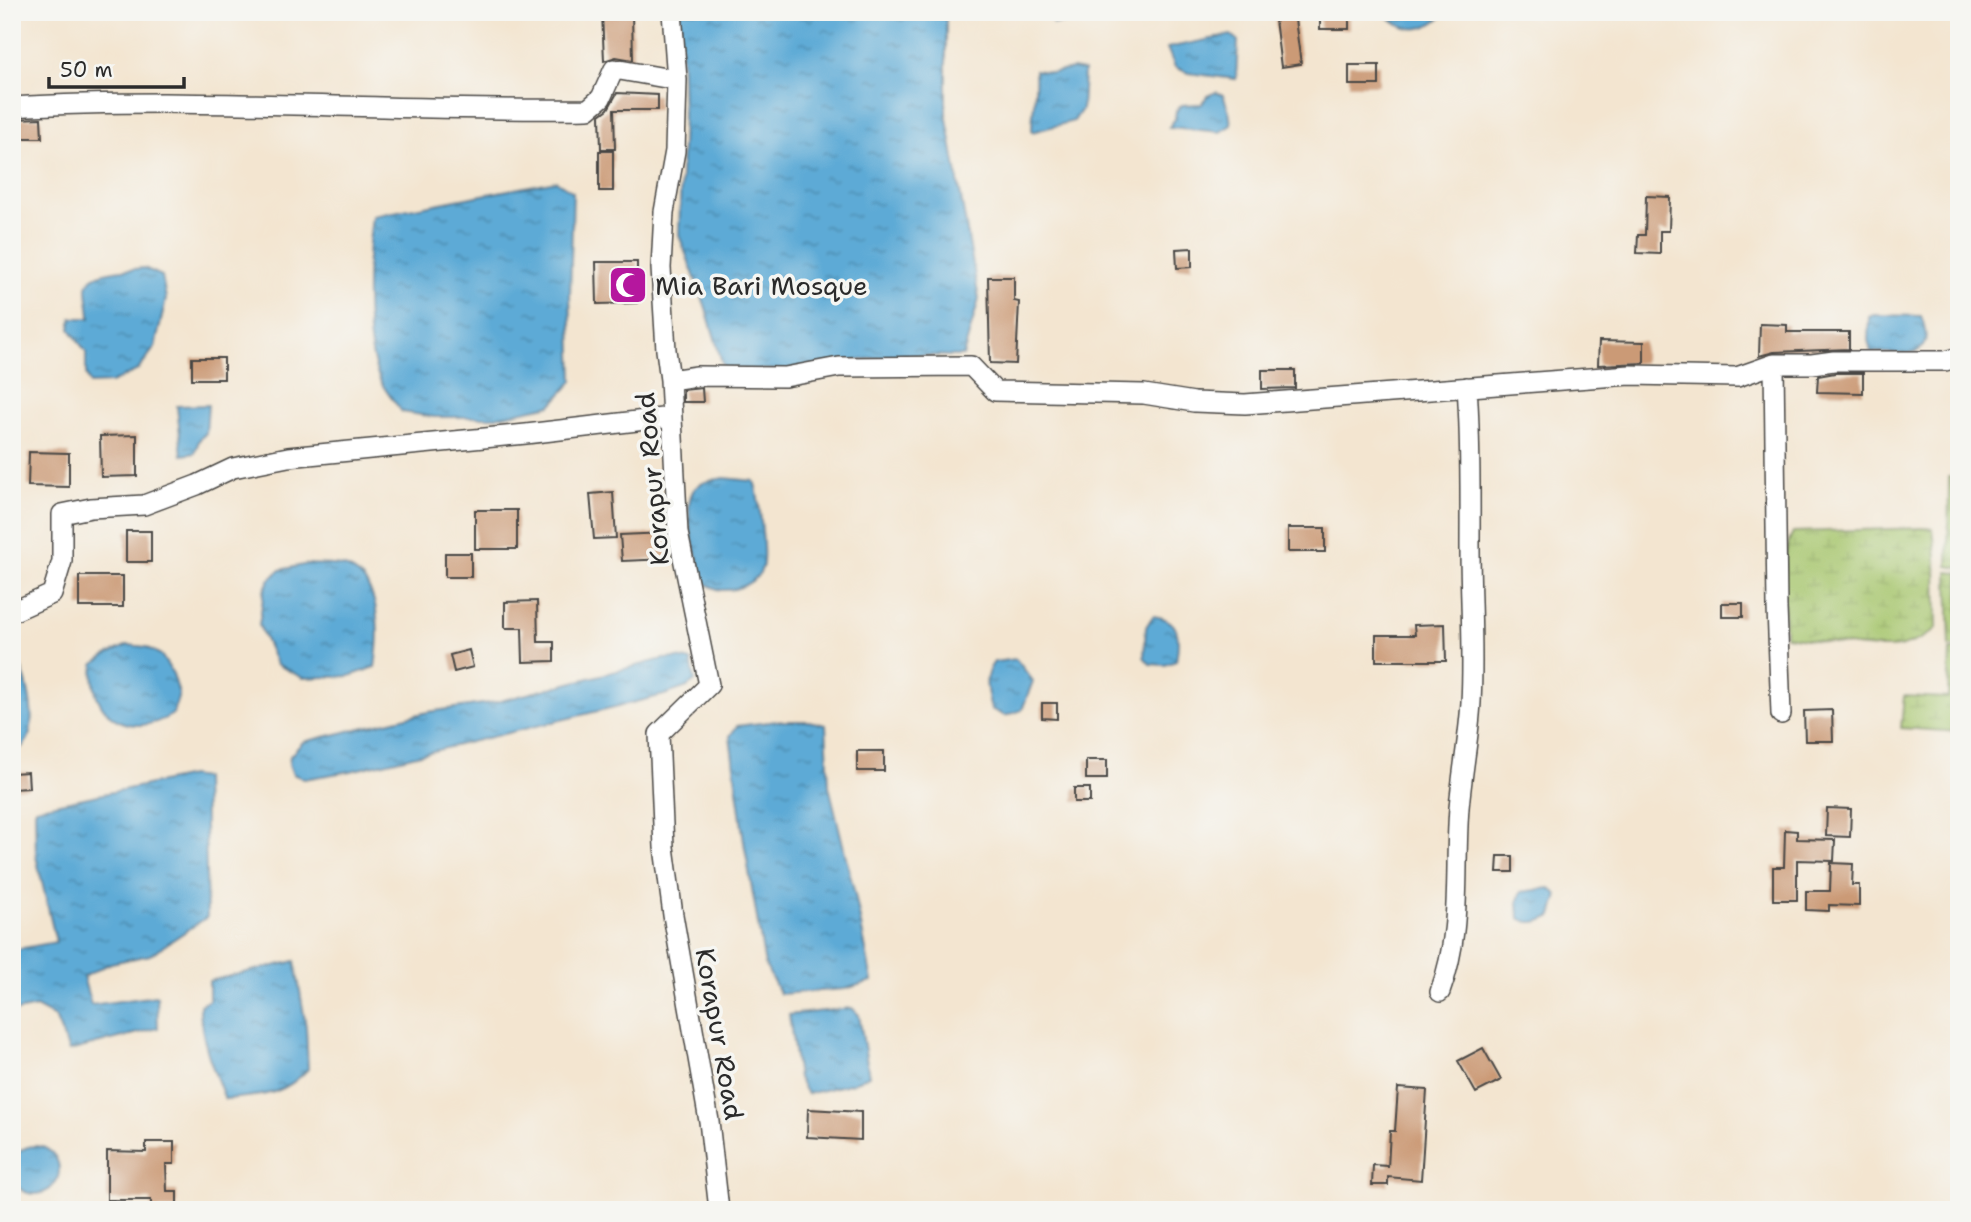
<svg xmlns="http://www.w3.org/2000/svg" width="1971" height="1222" font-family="'Shantell Sans',sans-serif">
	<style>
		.wetland { fill: url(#wetland-marsh); stroke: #69784c; stroke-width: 2 }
		.water { fill: url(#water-ripples); stroke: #446a80; stroke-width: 2 }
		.building { fill: #cb9a76 }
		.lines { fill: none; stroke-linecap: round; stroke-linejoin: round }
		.street-casing { stroke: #494744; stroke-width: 22 }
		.street { stroke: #fff; stroke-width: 19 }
		.labels { text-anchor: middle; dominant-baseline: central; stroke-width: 7; stroke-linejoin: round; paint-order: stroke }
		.poi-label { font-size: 26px; fill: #2b2b2b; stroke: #f6f6f2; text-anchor: start }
		.street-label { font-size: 26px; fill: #2b2b2b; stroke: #f6f6f2 }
	</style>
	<defs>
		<pattern id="wetland-marsh" width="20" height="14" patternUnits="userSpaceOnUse" patternTransform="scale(1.75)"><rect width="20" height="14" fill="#a7c66e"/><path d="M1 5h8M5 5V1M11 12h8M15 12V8" fill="none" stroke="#90aa5f"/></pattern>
		<pattern id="water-ripples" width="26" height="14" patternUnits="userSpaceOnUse" patternTransform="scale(1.75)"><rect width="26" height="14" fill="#5daad6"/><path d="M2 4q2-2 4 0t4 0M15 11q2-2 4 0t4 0" fill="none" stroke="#4d8bae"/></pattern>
	</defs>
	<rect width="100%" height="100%" fill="#f6f6f2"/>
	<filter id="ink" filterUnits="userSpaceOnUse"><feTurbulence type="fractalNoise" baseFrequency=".0143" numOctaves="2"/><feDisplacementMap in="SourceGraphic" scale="14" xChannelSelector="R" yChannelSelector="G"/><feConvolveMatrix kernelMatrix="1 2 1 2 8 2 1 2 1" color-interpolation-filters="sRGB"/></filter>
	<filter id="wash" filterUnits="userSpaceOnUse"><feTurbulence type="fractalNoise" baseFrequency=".00686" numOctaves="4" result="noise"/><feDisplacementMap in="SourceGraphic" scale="28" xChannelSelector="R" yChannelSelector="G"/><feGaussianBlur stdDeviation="1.57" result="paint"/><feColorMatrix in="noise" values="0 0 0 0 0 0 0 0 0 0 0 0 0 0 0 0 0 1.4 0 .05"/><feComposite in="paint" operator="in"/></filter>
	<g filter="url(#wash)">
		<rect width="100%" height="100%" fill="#f3e5d0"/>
		<!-- wetland -->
		<path class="wetland" d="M1949,477H1959V568L1948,566Z
			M1924,528L1933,529L1936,556L1937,628C1928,636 1912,644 1899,647C1874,652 1813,639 1785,636C1785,607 1779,557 1793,532Z
			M1948,572L1959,573V647H1950Z
			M1950,650H1959V732L1901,728L1904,696L1948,698Z"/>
		<!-- water -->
		<path class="water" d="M680,12H946V113L979,299L963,356L900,355L783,370L724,369L705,305L679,235L683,115Z
			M1048,12H1097L1073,22L1053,24Z
			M1382,12H1447C1424,34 1406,34 1382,12Z
			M1231,35L1238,41L1236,79L1188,73L1175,67L1167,48Z
			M1072,69L1084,71L1082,109L1074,121L1032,132C1032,111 1037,91 1035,70L1052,73Z
			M1216,92L1223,95L1229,111L1231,125L1220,132L1169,127L1175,119L1176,111L1182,105L1202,104L1207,96Z
			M556,181L573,192L570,296L573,381L551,405L495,417H434L402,412C395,402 385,391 380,380C362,338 366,261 372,216Z
			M144,268L162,276L166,299L155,347L138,370L111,383L90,384L86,374V352L70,329L72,318H90C90,308 87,298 87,288C88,269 129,270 144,268Z
			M1873,315L1921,316C1939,363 1902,353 1871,352L1868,340L1869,317Z
			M208,405L206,433L199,440L195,453L182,455L177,406Z
			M724,478L754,481C759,494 766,555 762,568C757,583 736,591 721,590C717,589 710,586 706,584C698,562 681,513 693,491C699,481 714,480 724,478Z
			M308,564C318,565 330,564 341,566C383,576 380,634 375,667L350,676L303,678L276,664L259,625L264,591L269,580L280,570Z
			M1153,616C1181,619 1180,638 1176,661L1165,665L1150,664L1144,657L1146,627Z
			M128,645L146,647L161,655L173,674L179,694L173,714C129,741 88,716 94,664L108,654Z
			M12,653C27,670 37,718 28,739C25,745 17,752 12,755Z
			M678,658L691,661L695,681L687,687L664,695L351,771L304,779L293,774L289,764L290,756L303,742L428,712L496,702L663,659Z
			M1016,659L1033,681L1022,710L1005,716L991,709C987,691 982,677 994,662Z
			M777,721H809L826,725L829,786L856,899L872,981L845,989L780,994L765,965L744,842L730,736L737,726Z
			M190,776L204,778L207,917L150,955L111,963L83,977L91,1005L157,996L158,1028L69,1051L55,1017L36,1007L12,1012V950L56,942L36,856L35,808Z
			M1550,888L1558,895L1552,916C1540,922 1531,925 1519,918L1518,901L1521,892Z
			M295,961L306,1027L308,1069C282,1097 262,1095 225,1099C213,1070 200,1038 200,1005L209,1000V981Z
			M852,1008L859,1015L869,1076L853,1083L807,1094L798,1078L789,1015Z
			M11 1170a24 24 0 1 1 48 0a24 24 0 1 1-48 0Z"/>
		<g id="blocks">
			<!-- building -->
			<path class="building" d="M602,12H632L633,60L616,57L604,61Z
				M1274,12H1294L1301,64L1281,67Z
				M1320,12H1349V29H1320Z
				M1349,65H1379V85H1349Z
				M617,93L658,95V110H614L615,149H601L600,115L608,109Z
				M41,118L42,138H18L17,119Z
				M599,151H613V191H599Z
				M1646,196L1670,197L1669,231H1660V254L1637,253L1638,235H1645Z
				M1192,248V267L1177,268L1176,249Z
				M596,262H637V303L597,304Z
				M988,277H1014V301L1019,302L1016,364L990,363Z
				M1760,324L1787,325V332H1849V349L1774,352L1759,356Z
				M1599,341L1644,342V363L1598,365Z
				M192,358H224V379H192Z
				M1262,370H1295V388L1262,389Z
				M1835,373H1863V393L1817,392L1818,376Z
				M702,388L703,402H683V390Z
				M137,435V476L101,477L100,436Z
				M29,452L69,453V487L28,486Z
				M613,492L616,538L594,539L590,494Z
				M475,510H517V549H475Z
				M1288,528H1325V552H1288Z
				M126,531H151V562H126Z
				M666,533L668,559L622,561L620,535Z
				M445,553H471V577H445Z
				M79,576H123V607H79Z
				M537,601L538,642H554V661L523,662L522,628H505V602Z
				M1722,603H1743V617H1722Z
				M1445,624L1446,661H1376V635H1415L1414,625Z
				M469,650L473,667L454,672L450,655Z
				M1042,703H1057V719L1042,718Z
				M1832,710L1833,741H1805L1804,711Z
				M857,751H884V771H857Z
				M1086,760H1107V779H1086Z
				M28,772L29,788L12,789V773Z
				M1074,788H1090V802H1074Z
				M1827,808L1851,809L1850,837L1826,836Z
				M1785,830L1797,831V839L1835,840L1834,861L1797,860V900H1773V867H1784Z
				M1498,856H1513V872H1497Z
				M1831,863L1853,864L1852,885H1859V906L1829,905V911L1806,910V891H1830Z
				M1483,1048L1501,1080L1476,1093L1458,1061Z
				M1398,1088L1427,1090L1421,1180L1388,1177V1185H1372L1373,1165L1388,1166V1168L1390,1131H1395Z
				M808,1109L861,1112V1140L807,1137Z
				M146,1142H174V1164H166L167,1191H177V1209H151V1200H107V1151L146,1152Z"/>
		</g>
	</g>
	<g filter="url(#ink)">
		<use href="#blocks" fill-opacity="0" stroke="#494744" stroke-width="2"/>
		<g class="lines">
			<!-- street casing -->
			<g class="street-casing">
				<path id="street" d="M672,12L677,80L675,151L664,212L661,268L666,350L670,380L678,533L709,685L659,734L664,847L673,915L709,1121L719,1210
					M12,107C204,96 396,112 588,109L601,98L614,69L677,80
					M1774,364L1777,608L1781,714
					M670,380L697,376L785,377L839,367L971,366L995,391L1144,394L1194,402L1245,404L1630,375L1737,377L1774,364H1812L1834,361H1945L1959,357
					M12,612L52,594L62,561V514L91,508L144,505L197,485L233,468L288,457L526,434L671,417
					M1440,992C1463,930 1454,871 1459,808C1462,772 1469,737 1471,702C1474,650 1470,599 1470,547C1470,494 1471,441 1467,387"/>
			</g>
			<!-- street -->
			<use href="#street" class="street"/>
		</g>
	</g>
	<!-- icons -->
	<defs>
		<g id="mosque-square" transform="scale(2.0125)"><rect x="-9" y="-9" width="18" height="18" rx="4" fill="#b5179e" stroke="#f6f6f2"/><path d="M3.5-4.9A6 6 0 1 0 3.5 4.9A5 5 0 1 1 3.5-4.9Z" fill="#fff"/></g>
	</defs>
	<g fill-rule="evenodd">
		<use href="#mosque-square" x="628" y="285"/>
	</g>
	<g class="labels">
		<!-- poi labels -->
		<g class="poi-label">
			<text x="655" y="285">Mia Bari Mosque</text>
		</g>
		<!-- street labels -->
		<g class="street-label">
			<text transform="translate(652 479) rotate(-95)">Korapur Road</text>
			<text transform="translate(720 1034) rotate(80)">Korapur Road</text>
		</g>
	</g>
	<!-- margin -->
	<rect width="1971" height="1222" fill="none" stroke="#f6f6f2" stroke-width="42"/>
	<!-- scale -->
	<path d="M49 77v10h135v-10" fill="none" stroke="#2b2b2b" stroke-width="3.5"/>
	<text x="60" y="77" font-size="21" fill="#2b2b2b" stroke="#f6f6f2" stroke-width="5" paint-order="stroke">50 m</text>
</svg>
